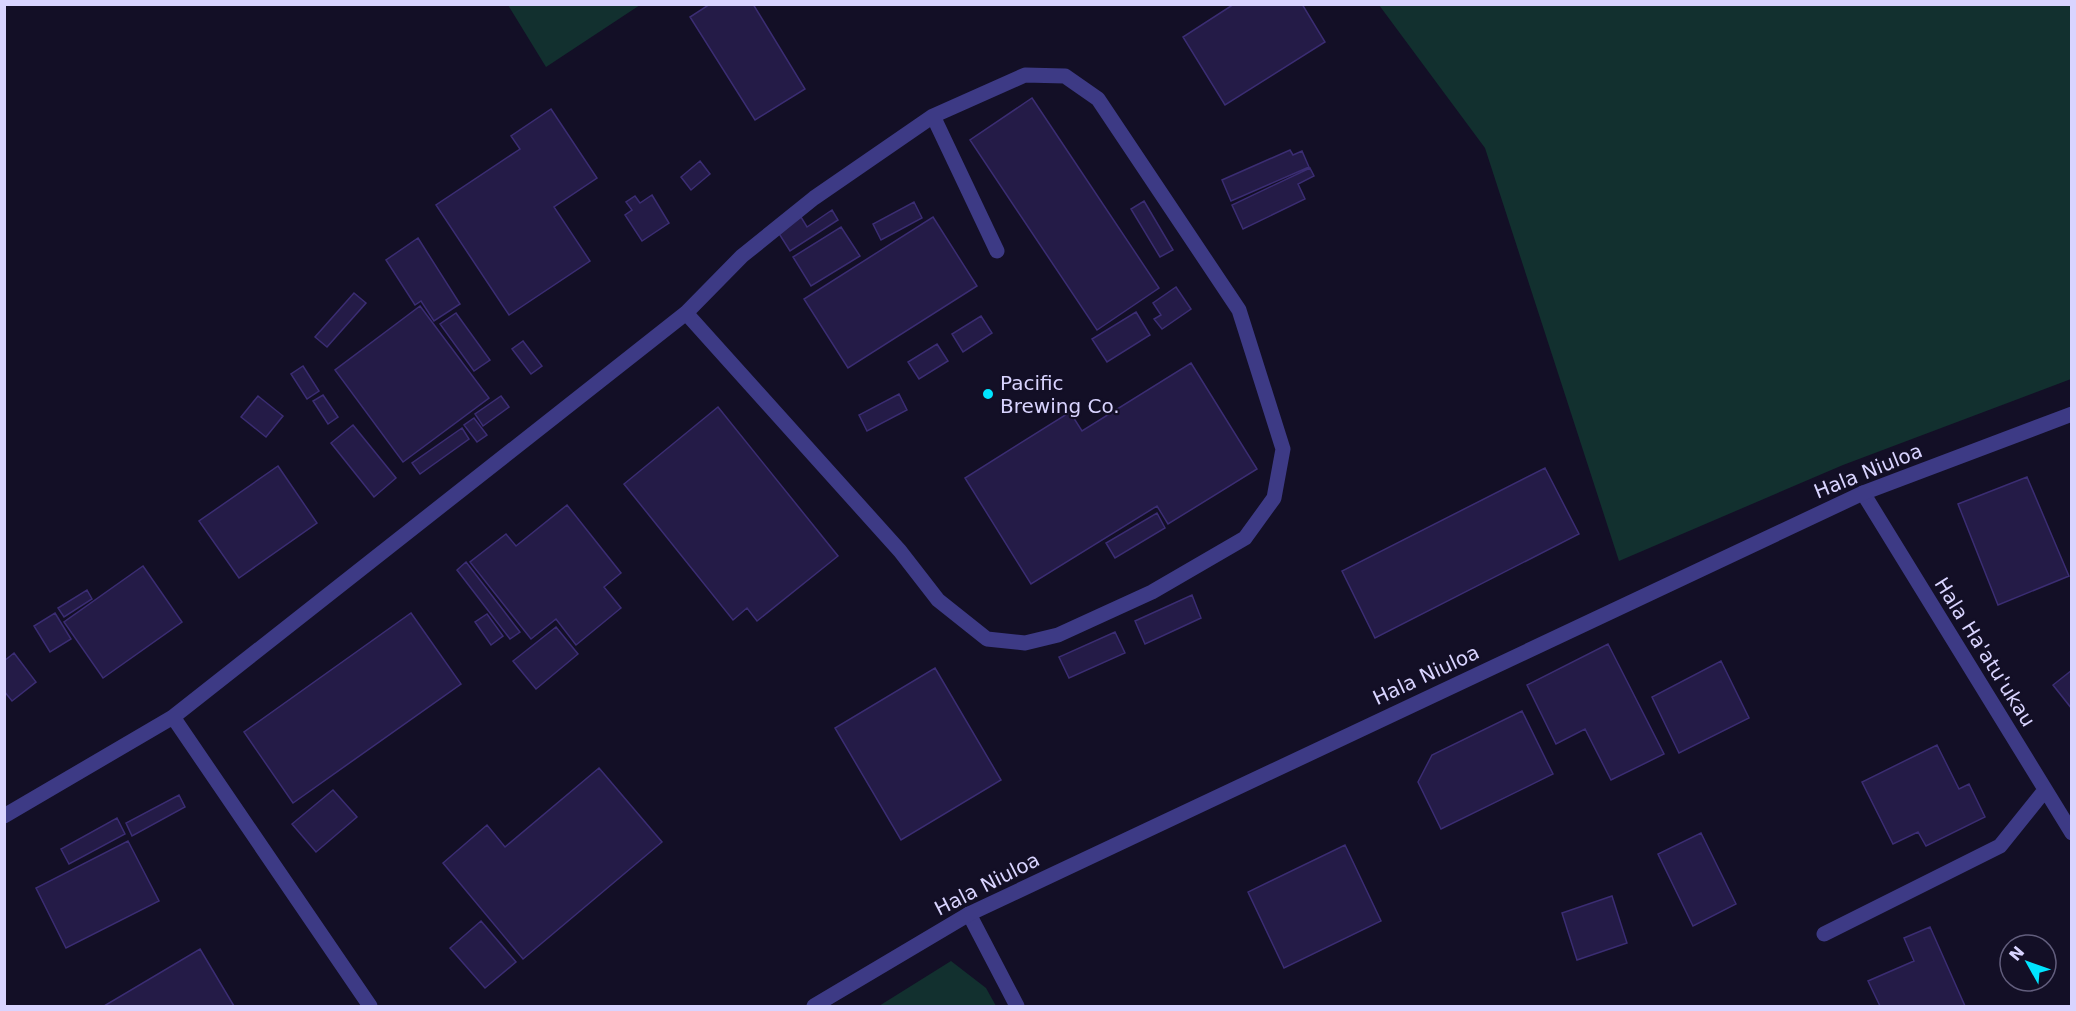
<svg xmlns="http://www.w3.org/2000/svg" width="2076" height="1011" font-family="'DejaVu Sans',sans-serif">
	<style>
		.green { fill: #12302f }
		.building { fill: #241b47; stroke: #3b2d73; stroke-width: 1.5 }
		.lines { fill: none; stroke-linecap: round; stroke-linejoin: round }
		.minor { stroke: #3d3a85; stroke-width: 15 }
		.tertiary { stroke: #3d3a85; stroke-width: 15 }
		.poi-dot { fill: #00e5ff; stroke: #130f26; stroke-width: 2 }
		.labels { text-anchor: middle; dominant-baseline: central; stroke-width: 4.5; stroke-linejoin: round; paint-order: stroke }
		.poi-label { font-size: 20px; fill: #d9d4ff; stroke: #130f26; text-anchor: start }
		.street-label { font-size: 20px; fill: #d9d4ff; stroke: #130f26 }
	</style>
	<rect width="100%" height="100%" fill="#130f26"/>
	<!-- green -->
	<path class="green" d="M508,5H640L546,67Z
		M1379,5H2071V379L1843,465L1619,561L1485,148Z
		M951,961L986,988L996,1006H879Z"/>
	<!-- building -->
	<path class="building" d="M710,4H753L805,89L755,120L690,17Z
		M1234,4H1302L1325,42L1225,105L1183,37Z
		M1032,98L1159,288L1097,330L970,140Z
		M551,109L597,178L554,207L590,261L509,315L436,205L520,149L511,136Z
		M1290,150L1293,155L1302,151L1309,167L1231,201L1222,180Z
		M700,161L710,174L691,190L681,177Z
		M1310,168L1314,176L1298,184L1305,199L1243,229L1232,205Z
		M652,195L669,223L642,241L625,215L632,210L626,202L635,196L640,203Z
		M1144,201L1173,250L1160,257L1131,209Z
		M914,202L922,218L881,240L873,224Z
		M832,210L838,220L790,251L778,232L801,217L807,227Z
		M933,217L977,286L848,368L804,299Z
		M841,227L860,256L811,286L793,257Z
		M418,238L460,304L434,321L421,301L415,305L386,260Z
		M1176,287L1191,309L1162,329L1154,319L1161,315L1153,303Z
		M354,293L366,303L327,347L315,337Z
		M420,306L489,398L403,462L335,370Z
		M1136,312L1150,335L1107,362L1092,339Z
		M456,313L490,360L474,371L440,324Z
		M981,316L992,333L963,352L952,334Z
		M523,341L542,366L531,374L512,349Z
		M937,344L948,361L919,379L908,362Z
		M1191,363L1257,469L1168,524L1157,506L1031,584L965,478L1070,412L1082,431Z
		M303,366L319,391L307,399L291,374Z
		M899,394L907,410L867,431L859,415Z
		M323,395L338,417L328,424L313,401Z
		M258,396L283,416L266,437L241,417Z
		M501,396L509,407L483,426L475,414Z
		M718,407L838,556L757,621L747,608L733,620L624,484Z
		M474,418L487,435L477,442L464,425Z
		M353,425L396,478L374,497L331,443Z
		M462,428L469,439L420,474L412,463Z
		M278,466L317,523L239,578L199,521Z
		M1545,468L1579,534L1375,638L1342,571Z
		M2027,477L2069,576L1998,605L1958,504Z
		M567,505L621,573L604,587L621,608L576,645L556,619L531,639L470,562L506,534L516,546Z
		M1157,513L1165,528L1115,558L1106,543Z
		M466,562L520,632L510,639L457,570Z
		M143,566L182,622L103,678L64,622Z
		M87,590L92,599L64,617L58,608Z
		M1192,595L1201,618L1145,644L1135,621Z
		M55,613L71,639L50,652L34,626Z
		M411,613L461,684L293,803L244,732Z
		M487,614L503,636L491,645L475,622Z
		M556,627L578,654L536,689L513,661Z
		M1115,632L1125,653L1069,678L1059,657Z
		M1608,644L1664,754L1611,780L1585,729L1556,744L1527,685Z
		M14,653L36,682L12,701L4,691V661Z
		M1721,661L1749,718L1679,753L1652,697Z
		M935,668L1001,780L901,840L835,728Z
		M2072,670V709L2053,685Z
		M1522,711L1553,774L1441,829L1418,782L1432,755Z
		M1937,745L1959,789L1969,784L1985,817L1926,846L1918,832L1893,844L1862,782Z
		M599,768L662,842L523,959L443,863L487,825L505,847Z
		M333,790L357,817L316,852L292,824Z
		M179,795L185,807L132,836L126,823Z
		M117,818L125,834L69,864L61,849Z
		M1701,833L1736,904L1693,926L1658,854Z
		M128,841L159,901L66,948L36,888Z
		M1345,845L1381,921L1284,968L1248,892Z
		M1612,896L1627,943L1577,960L1562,913Z
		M481,921L516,962L485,988L450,948Z
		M1930,927L1965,1006H1880L1868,981L1914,961L1904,938Z
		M200,949L234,1006H104Z"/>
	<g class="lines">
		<!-- minor -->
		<path class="minor" d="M933,116L997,251
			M1863,493L2072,833
			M173,717L370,1006
			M4,816L173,717L686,313L742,256L814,198L933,116L1025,75L1065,76L1098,99L1239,310L1283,449L1274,498L1245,538L1152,592L1058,635L1025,643L987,639L938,600L900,551L686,313
			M969,914L1017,1006
			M1824,934L2000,846L2045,790"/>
		<!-- tertiary -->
		<path class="tertiary" d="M814,1006L969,914L1863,493L2072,414"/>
	</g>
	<!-- markers -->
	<circle class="poi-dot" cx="988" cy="394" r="6"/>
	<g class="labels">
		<!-- poi labels -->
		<g class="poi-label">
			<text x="1000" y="383">Pacific<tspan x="1000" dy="23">Brewing Co.</tspan></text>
		</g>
		<!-- street labels -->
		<g class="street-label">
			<text transform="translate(1868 471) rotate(-22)">Hala Niuloa</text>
			<text transform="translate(1985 652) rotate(58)">Hala Ha'atu'ukau</text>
			<text transform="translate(1426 675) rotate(-25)">Hala Niuloa</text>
			<text transform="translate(987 884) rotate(-27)">Hala Niuloa</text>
		</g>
	</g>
	<!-- border -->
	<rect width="2076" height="1011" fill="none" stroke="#d9d4ff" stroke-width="12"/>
	<!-- north arrow -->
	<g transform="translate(2028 963) rotate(310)"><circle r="28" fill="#130f26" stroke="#625e7d" stroke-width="1.5"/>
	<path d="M0-4.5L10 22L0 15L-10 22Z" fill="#00e5ff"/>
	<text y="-9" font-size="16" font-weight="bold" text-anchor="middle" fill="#d9d4ff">N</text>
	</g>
</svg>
